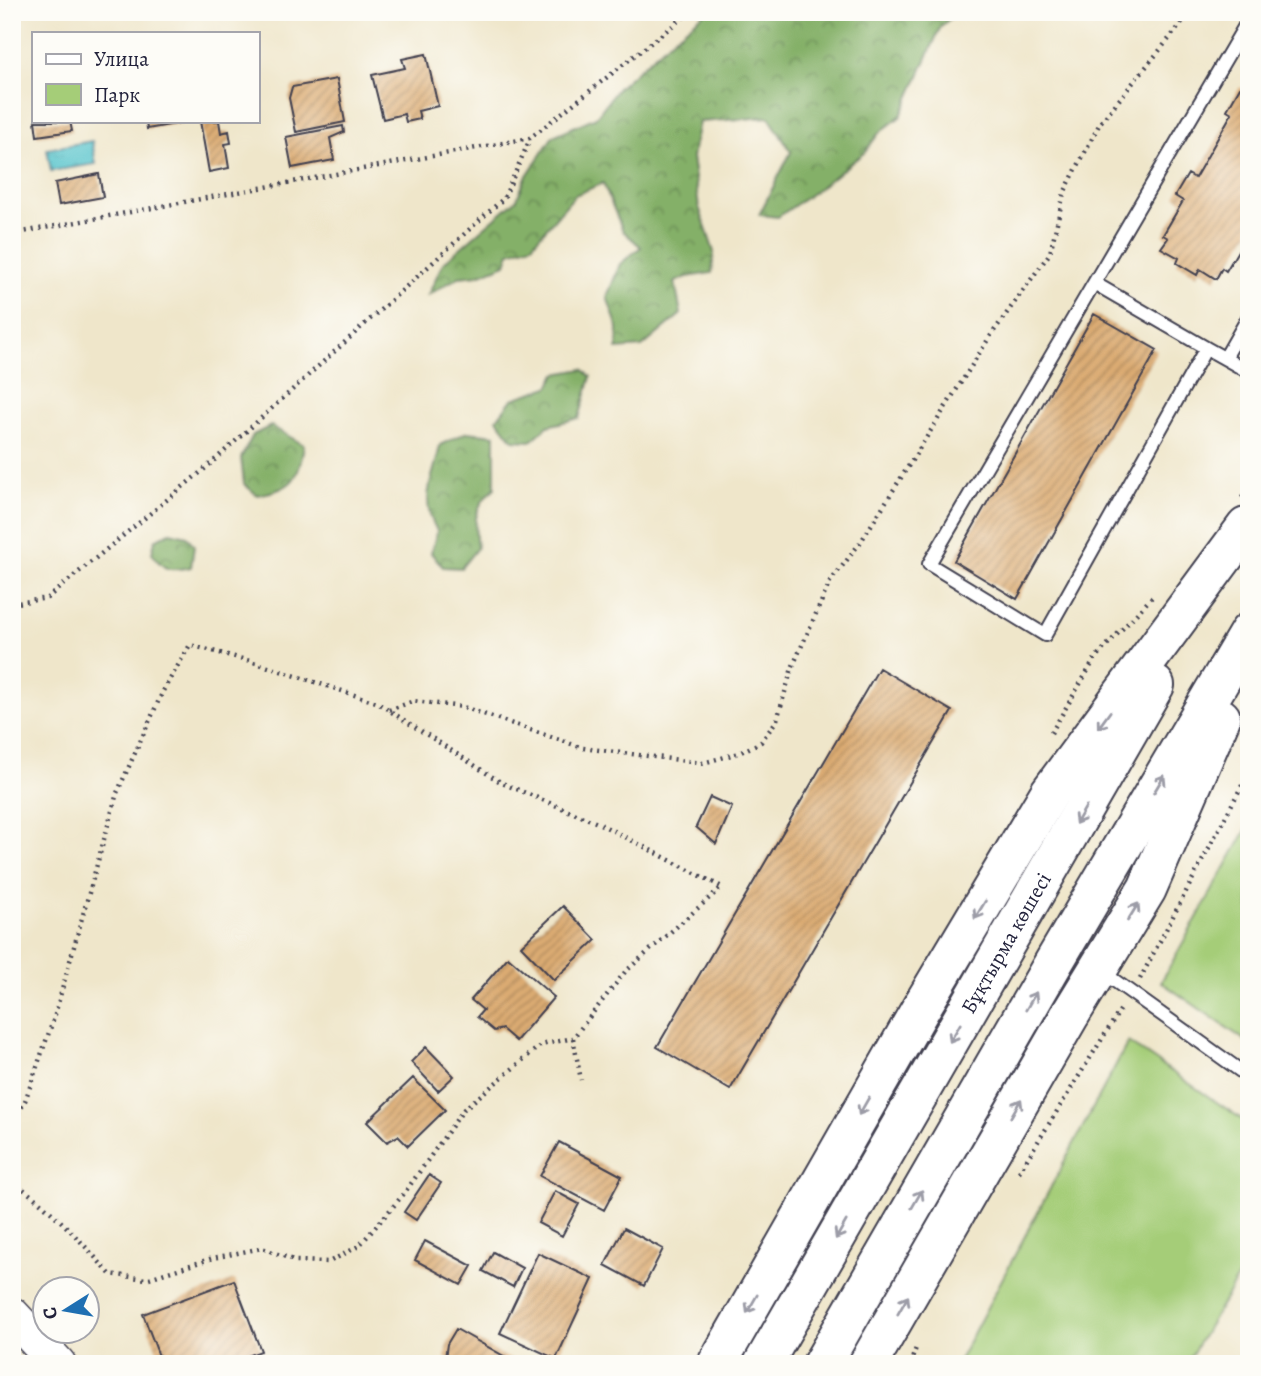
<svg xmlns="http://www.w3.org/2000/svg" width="1261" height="1376" font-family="Alegreya,serif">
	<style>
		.green { fill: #a5cd78; stroke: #64785a; stroke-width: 2 }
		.forest { fill: url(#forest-crowns); stroke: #536952; stroke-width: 2 }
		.water { fill: url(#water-ripples); stroke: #3c7384; stroke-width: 2 }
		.building { fill: url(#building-hatch) }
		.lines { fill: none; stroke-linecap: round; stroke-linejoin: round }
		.lane-casing { stroke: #413f50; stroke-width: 16 }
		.secondary-casing { stroke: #413f50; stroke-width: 38 }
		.primary-casing { stroke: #413f50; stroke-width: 42 }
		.path { stroke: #413f50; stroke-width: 4.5; stroke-dasharray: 2 5; stroke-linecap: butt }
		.lane { stroke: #fff; stroke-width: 12 }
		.secondary { stroke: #fff; stroke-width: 35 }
		.primary { stroke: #fff; stroke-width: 38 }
		.oneway { stroke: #9c9ca7 }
		.labels { text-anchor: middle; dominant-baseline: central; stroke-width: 7; stroke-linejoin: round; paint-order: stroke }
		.street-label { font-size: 21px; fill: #22223b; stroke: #fdfcf7 }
	</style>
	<defs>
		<pattern id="forest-crowns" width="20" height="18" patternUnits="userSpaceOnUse" patternTransform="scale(1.75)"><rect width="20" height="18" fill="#84b068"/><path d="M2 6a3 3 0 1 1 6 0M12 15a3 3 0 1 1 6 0" fill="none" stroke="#6c8f57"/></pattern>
		<pattern id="water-ripples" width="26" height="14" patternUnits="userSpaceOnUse" patternTransform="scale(1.75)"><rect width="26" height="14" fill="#56c4cc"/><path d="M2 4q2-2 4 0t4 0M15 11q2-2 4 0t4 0" fill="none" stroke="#4ba8b0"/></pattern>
		<pattern id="building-hatch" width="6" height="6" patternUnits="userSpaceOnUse" patternTransform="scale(1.75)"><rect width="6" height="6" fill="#dbab72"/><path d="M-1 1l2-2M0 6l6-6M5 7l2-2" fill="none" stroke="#b18b5f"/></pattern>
	</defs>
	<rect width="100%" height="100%" fill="#fdfcf7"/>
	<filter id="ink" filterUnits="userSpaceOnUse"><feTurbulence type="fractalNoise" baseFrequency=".0143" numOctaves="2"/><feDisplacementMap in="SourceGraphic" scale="14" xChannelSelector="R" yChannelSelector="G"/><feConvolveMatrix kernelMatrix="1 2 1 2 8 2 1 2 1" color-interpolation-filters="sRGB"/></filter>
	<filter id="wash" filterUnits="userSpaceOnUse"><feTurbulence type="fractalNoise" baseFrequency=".00686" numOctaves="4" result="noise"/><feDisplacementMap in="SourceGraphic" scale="28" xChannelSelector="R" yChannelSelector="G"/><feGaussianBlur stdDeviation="1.57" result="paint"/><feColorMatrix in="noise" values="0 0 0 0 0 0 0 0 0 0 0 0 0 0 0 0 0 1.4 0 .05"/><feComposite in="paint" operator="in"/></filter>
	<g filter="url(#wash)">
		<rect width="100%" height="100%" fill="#efe6ca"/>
		<!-- green -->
		<path class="green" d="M1249,825V1043L1161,982Z
			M1128,1042L1249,1124V1259L1186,1364H957Z"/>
		<!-- forest -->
		<path class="forest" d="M706,12H958L941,26L901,116L879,133L865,152L814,192L778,217L759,215L791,152L769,117L699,122L692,157L699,207L714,252L712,273L687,277L675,282L681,314L642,347L617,349L618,328L607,297L620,264L641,247L623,231L603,183L575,195L532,245L510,252L506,264L478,275L459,277L428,295L443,263L517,199L526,177L553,136L596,117L618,88L669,42Z
			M583,369L591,377L579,418L548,426L531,441L513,440L497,419L512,399L549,387L556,374Z
			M271,426L304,445C298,481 294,488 257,495L244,484L241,458L253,435Z
			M467,432L495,435V488C473,505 474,523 477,548L461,568L443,567L431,553L437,531C418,497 434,479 440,445Z
			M170,532L187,536L194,546L191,567C170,571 164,572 152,553L155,540Z"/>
		<!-- water -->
		<path class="water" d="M92,141L96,164L51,171L47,149Z"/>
		<g id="blocks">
			<!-- building -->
			<path class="building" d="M426,54L438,106L418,111L420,119L406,122L404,114L383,119L372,75L405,68L402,59Z
				M337,79L345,122L296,132L289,98L292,87Z
				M1249,86V232L1226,271L1222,268L1216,279L1200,269L1197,275L1177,263L1179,258L1161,248L1168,238L1163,235L1183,201L1175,196L1188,174L1195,178L1232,113L1227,110L1240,87L1246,90Z
				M35,121H70L72,131L37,136Z
				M146,121H187V122L147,129Z
				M200,121H219L221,133L229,131L231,143L225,144L229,168L209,172Z
				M343,126L344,132L330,138L334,160L292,168L286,137Z
				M99,174L103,197L59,205L55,183Z
				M1094,314L1157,350L1017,599L954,561Z
				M879,668L952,711L730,1090L657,1047Z
				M710,797L732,807L716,844L696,827Z
				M563,906L596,940L554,980L521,946Z
				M508,957L554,997L516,1041L502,1029L494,1031L477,1017L483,1010L471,1000Z
				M426,1047L454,1076L438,1091L411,1062Z
				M413,1078L445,1110L408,1146L398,1136L387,1142L367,1122Z
				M559,1142L622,1176L604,1210L540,1176Z
				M429,1175L441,1183L416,1220L404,1212Z
				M555,1191L579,1204L562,1236L538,1223Z
				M624,1228L663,1249L644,1286L605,1265Z
				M425,1241L472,1266L461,1285L415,1260Z
				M493,1252L522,1268L513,1287L483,1271Z
				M538,1253L593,1279L556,1359L500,1333Z
				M234,1280L261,1351L227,1364H162L143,1314Z
				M456,1329L504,1356L519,1364H454L445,1358L447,1344Z"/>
		</g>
	</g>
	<g filter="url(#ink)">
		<use href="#blocks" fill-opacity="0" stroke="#413f50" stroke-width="2"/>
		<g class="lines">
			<!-- lane casing -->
			<g class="lane-casing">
				<path id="lane" d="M1249,19L929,564L1045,635L1206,348L1249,372
					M1094,283L1206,348
					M1225,358L1249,316
					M1101,971L1249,1077"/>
			</g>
			<!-- secondary casing -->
			<g class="secondary-casing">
				<path id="secondary" d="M12,1315L58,1364"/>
			</g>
			<!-- primary casing -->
			<g class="primary-casing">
				<g id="primary">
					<path d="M717,1364L921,1008L1050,792L1246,527"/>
					<path id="s1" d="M763,1364L1155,685"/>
					<path d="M822,1364L1054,962L1249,632"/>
					<path d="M868,1364L1070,1015L1147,889L1221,718"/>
				</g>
			</g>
			<!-- path -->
			<path class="path" d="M12,234L530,138L690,12
				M1242,498L1249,487
				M12,604L47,598L207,467L504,198L530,139
				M389,710L414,701L463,707L583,748L703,763L739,753L761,742L777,720L792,668L830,582L860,543L989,338L1050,253L1064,193L1100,123L1182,23L1186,12
				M1051,733L1096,657L1154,595
				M1140,979L1249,772
				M12,1126L25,1101L54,1018L117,793L163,691L190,645L250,661L376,702L502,783L600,824L722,887L625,972L573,1038L581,1080
				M1019,1172L1122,1007
				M12,1181C50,1207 80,1240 110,1274L146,1279L213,1258L262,1248L296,1261L329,1262L359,1246L403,1195L464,1109L541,1045L573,1038
				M910,1364L916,1348"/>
			<!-- lane -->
			<use href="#lane" class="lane"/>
			<!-- secondary -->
			<use href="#secondary" class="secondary"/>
			<!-- primary -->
			<use href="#primary" class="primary"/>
		</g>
		<!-- one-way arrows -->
		<defs><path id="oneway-shaft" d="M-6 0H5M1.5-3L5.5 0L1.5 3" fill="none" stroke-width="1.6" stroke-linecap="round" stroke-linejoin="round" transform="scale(1.75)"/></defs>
		<g class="oneway">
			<use href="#oneway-shaft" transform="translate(1104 720) rotate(126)"/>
			<use href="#oneway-shaft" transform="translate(1159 784) rotate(-59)"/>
			<use href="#oneway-shaft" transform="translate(1081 815) rotate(120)"/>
			<use href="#oneway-shaft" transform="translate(980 910) rotate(121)"/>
			<use href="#oneway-shaft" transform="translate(1133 912) rotate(-58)"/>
			<use href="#oneway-shaft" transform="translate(1031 1001) rotate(-60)"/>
			<use href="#oneway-shaft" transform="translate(955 1033) rotate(120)"/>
			<use href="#oneway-shaft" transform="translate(864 1106) rotate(120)"/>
			<use href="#oneway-shaft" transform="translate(1016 1108) rotate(-60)"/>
			<use href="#oneway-shaft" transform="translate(917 1199) rotate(-60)"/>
			<use href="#oneway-shaft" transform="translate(841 1230) rotate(120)"/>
			<use href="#oneway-shaft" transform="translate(752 1304) rotate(120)"/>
			<use href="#oneway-shaft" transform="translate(903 1305) rotate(-60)"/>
		</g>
	</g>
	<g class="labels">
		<!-- street labels -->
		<g class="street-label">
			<text stroke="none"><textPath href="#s1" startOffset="486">Бұқтырма көшесі</textPath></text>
		</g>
	</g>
	<!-- margin -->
	<rect width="1261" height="1376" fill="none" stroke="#fdfcf7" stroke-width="42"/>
	<!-- legend -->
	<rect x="32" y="32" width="228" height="91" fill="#fdfcf7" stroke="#a5a5ac" stroke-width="2"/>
	<rect x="46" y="54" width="35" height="10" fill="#ffffff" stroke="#a5a5ac" stroke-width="2"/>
	<text x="94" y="66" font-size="21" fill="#22223b">Улица</text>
	<rect x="46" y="84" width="35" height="21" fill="#a5cd78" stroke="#a5a5ac" stroke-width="2"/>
	<text x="94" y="102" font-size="21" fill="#22223b">Парк</text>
	<!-- north arrow -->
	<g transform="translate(66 1310) rotate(259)"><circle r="33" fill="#fdfcf7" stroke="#a5a5ac" stroke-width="2"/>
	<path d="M0-5L12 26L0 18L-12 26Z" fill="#1f6fb2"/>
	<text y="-10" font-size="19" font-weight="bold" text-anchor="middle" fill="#22223b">С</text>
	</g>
</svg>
